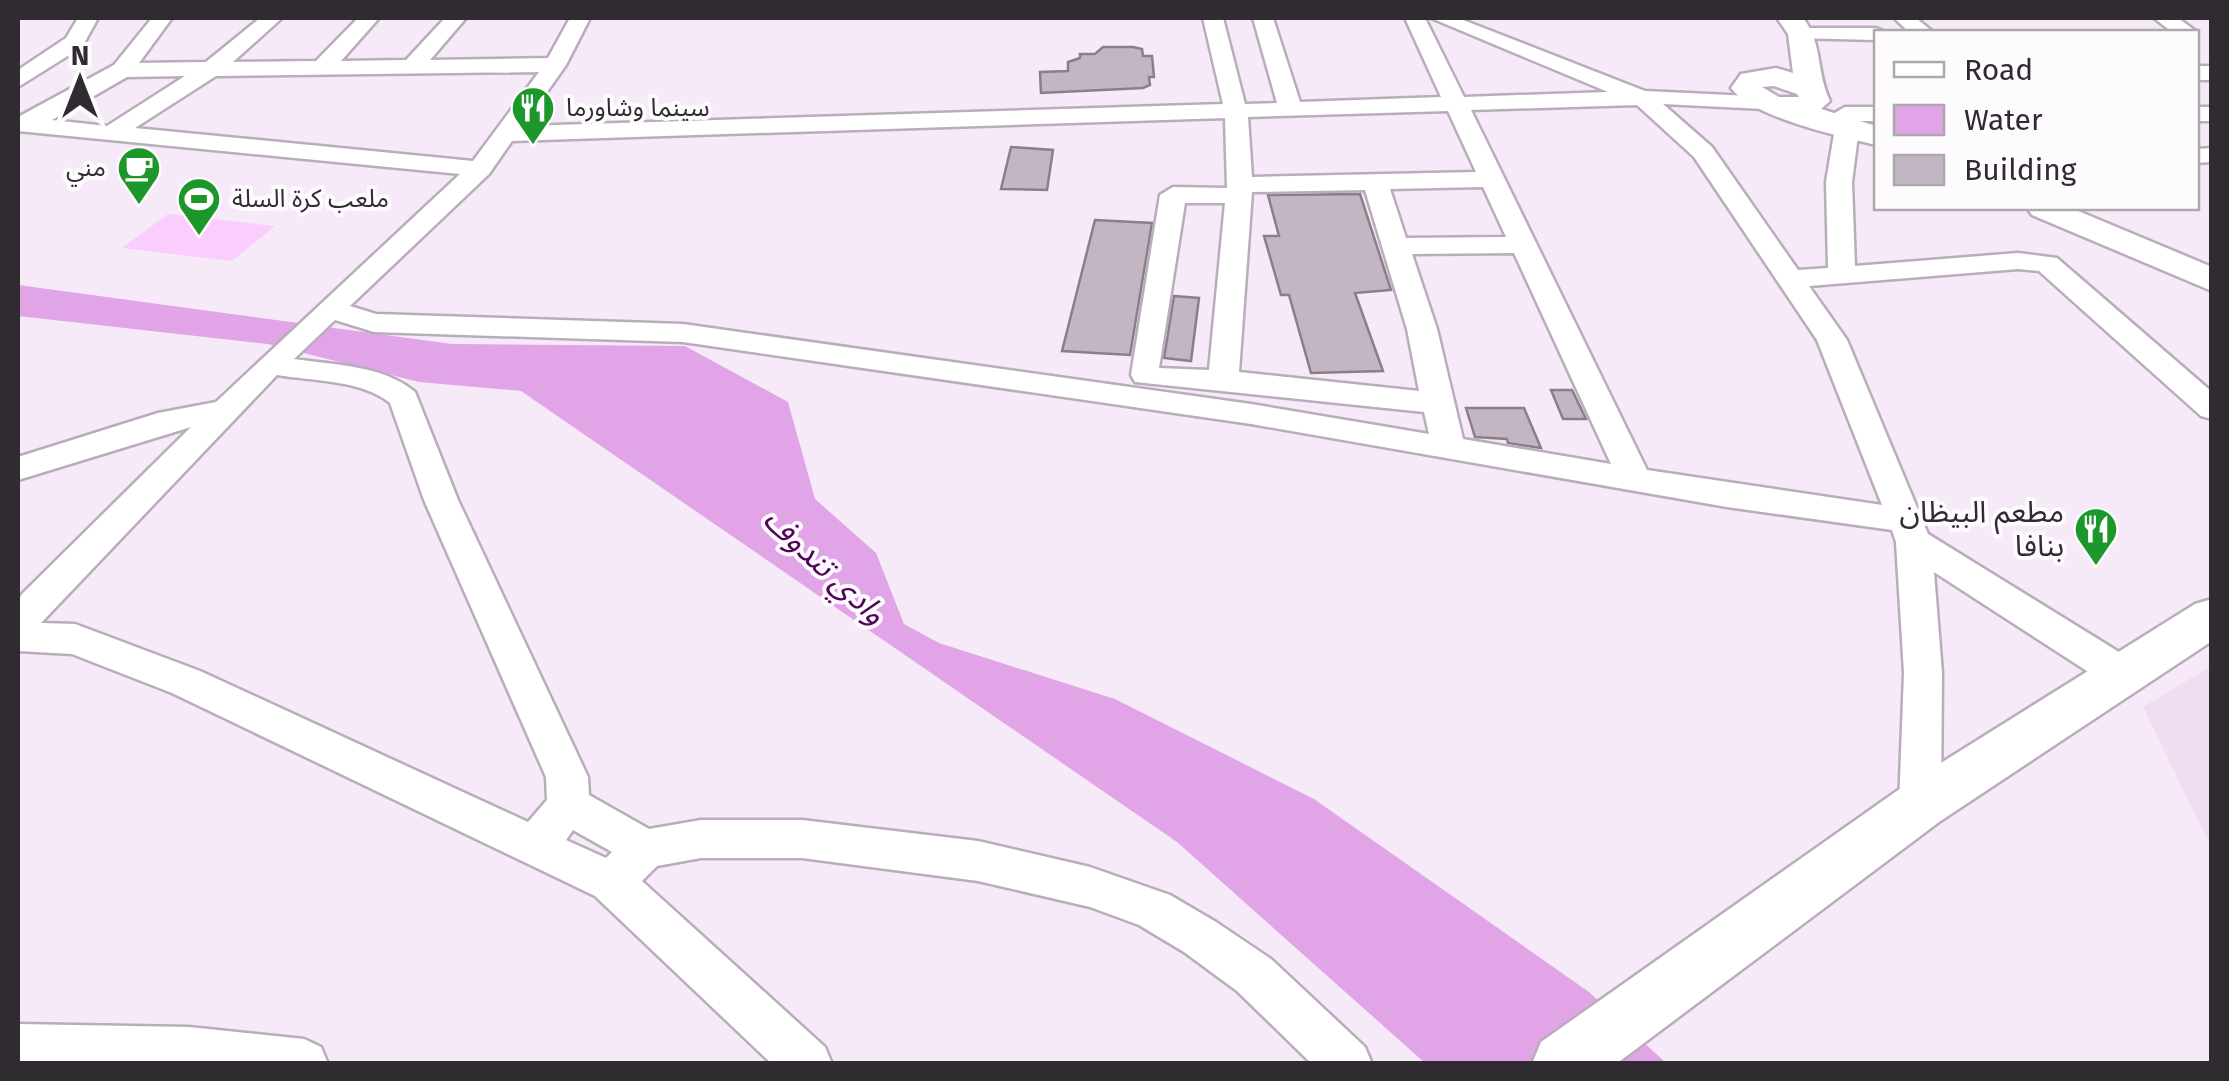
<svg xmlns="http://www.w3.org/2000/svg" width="2229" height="1081" font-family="'Fira Sans','Noto Sans Arabic',sans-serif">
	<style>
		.built { fill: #f0ddf1 }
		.green { fill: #fbcdff }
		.water { fill: #e1a4e6 }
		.building { fill: #c3b6c3; stroke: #8a7e8b; stroke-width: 2.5 }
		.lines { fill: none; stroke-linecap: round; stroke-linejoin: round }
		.minor-casing { stroke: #baadbb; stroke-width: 5 }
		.major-casing { stroke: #baadbb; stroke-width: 5 }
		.minor { fill: #fff; fill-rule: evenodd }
		.major { fill: #fff; fill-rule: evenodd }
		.labels { text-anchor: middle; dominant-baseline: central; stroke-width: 8; stroke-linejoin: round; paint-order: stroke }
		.far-poi-label { font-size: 25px; fill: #302b30; stroke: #fefbfe; text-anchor: start }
		.poi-label { font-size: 30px; fill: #302b30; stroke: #fefbfe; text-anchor: end }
		.water-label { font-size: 32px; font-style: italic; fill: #510458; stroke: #fefbfe }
	</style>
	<rect width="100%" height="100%" fill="#f7eaf8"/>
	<!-- built -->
	<path class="built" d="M2211,666V847L2143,707Z"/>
	<!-- green -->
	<path class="green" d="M168,214L275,226L232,261L122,248Z"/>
	<!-- water -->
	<path class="water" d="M18,285L452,344L685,346L788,402L815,499L876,553L904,624L939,643L1115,699L1314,799L1589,992L1666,1063H1425L1177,842L521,391L419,382L268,344L18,316Z"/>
	<!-- building -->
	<path class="building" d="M1103,47H1133L1142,49L1143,56H1152L1154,77H1149L1150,85L1143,88L1041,93L1040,72L1068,71V62L1080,58V54H1095Z
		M1011,147L1053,150L1047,190L1001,189Z
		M1360,194L1391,290L1355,293L1383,371L1311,373L1289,295H1281L1264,236H1279L1268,195Z
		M1095,220L1152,223L1130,355L1062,351Z
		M1174,296L1199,298L1191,361L1164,358Z
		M1551,390H1572L1586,419H1563Z
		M1466,408H1524L1541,448L1508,443L1507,439L1475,437Z"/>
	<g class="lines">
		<!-- minor casing -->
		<g class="minor-casing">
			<path id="minor" d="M78,18H98L82,47L18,87V70L66,38Z
				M152,18H172L139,63L206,62L260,18H282L233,62L316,61L358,18H379L341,61L406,60L445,18H466L430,60L548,58L570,18H590L566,65L523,126L1223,104L1203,18H1223L1245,104L1277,103L1253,18H1273L1300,102L1441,97L1405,18H1425L1464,97L1608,92L1431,18H1458L1645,91L1772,97L1776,102L1772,107L1764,109L1663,104L1712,147L1798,270L1828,268L1826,182L1835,128L1847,121L1833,114L1845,107H1876V121H1847L1859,128L1852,182L1855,266L2018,253L2057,258L2212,392V419L2201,416L2039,271L2018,269L1809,286L1847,340L1928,534L2135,662L2140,673L2135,684L2121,688L2107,684L1934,572L1942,673L1941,805L1935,818L1920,823L1905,818L1899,805L1904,673L1896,542L1892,530L1727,507L1251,424L683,342L374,332L335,320L294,359C334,365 383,365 415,392L458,500L588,777L589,795L649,829L701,820H802L978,841L1090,867L1170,895L1216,922L1271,959L1365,1047L1372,1064H1312L1237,991L1184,952L1139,925L1090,907L978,881L802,858H701L657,866L642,881L825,1047L832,1064H772L595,896L172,693L72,654L18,651V600L22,594L191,427L18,480V457L158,413L216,402L460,174L18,131V117L114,65ZM539,72L473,161L135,128L216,76ZM185,76L107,126L52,120L127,77ZM1637,105L1694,157L1817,340L1882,505L1647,470L1471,110ZM1448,111L1476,172L1252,177L1248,117ZM1225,118L1227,188L1173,187L1160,195L1131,375L1135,382L1424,412L1429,434L1251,404L683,324L376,314L350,306L489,174L512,141ZM1483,187L1506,237L1406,238L1390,189ZM1365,190L1407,329L1419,391L1239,372L1252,192ZM1185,203H1225L1209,370L1159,368ZM1514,253L1611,464L1463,439L1437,329L1412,254ZM277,375C312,381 363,380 390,403L424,500L546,777L547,800L528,822L200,671L75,624L41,623ZM573,830L612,852L606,858L566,840Z
				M1894,18H1916L1933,32H1909Z
				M2154,18H2178L2197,32H2172Z
				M1802,28H1876L1886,32H1876V40L1795,38L1791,34Z
				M2196,66H2212V80H2196Z
				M2196,107H2212V121H2196Z
				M2212,148V162L2196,163V149Z
				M18,1024L189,1027L304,1039L321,1047L328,1064H18Z"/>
		</g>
		<!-- major casing -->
		<g class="major-casing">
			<path id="major" d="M1777,18H1803C1823,43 1816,73 1830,101L1821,109L1876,126V145C1841,137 1752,117 1731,88L1741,74L1776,68L1793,73L1788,34ZM1774,86L1797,94L1799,97H1779L1762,87Z
				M2027,208H2071L2212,267V291L2032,215Z
				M2212,599V641L1939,822L1616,1064H1532L1541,1042L1901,788L2195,604Z"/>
		</g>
		<!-- minor -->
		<use href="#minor" class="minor"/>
		<!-- major -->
		<use href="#major" class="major"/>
	</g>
	<!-- icons -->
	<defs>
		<g id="restaurant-pin" transform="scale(2.25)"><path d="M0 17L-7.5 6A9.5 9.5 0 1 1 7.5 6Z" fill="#1c9729" stroke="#fefbfe"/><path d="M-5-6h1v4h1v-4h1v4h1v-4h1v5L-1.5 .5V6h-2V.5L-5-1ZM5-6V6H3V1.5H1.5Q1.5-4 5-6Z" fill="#fff"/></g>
		<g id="cafe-pin" transform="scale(2.25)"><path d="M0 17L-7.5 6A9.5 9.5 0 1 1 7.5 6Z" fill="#1c9729" stroke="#fefbfe"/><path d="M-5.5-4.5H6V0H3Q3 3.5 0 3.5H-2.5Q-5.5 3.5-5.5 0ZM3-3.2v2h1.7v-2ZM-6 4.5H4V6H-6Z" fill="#fff"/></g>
		<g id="stadium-pin" transform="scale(2.25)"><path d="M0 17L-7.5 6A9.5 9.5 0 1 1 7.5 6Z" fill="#1c9729" stroke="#fefbfe"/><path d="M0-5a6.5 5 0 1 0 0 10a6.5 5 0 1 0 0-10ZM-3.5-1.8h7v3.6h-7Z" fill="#fff"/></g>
	</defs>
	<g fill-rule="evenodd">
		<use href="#restaurant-pin" x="533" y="108"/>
		<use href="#cafe-pin" x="139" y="168"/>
		<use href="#stadium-pin" x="199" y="199"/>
		<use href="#restaurant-pin" x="2096" y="529"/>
	</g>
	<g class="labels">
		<!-- far-poi labels -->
		<g class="far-poi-label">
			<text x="566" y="108">سينما وشاورما</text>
			<text x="106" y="168" text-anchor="end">مني</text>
			<text x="232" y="199">ملعب كرة السلة</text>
		</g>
		<!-- poi labels -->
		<g class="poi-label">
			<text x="2064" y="512">مطعم البيظان<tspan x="2064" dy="34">بنافا</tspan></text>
		</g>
		<!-- water labels -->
		<g class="water-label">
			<text transform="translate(825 566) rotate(43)">وادي تندوف</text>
		</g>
	</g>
	<!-- border -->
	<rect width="2229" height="1081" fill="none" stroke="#302b30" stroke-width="40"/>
	<!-- legend -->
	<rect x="1874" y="30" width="325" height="180" fill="#fefbfe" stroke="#aca8ac" stroke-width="2.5"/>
	<rect x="1894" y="62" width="50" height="15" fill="#ffffff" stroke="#aca8ac" stroke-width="2.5"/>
	<text x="1964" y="80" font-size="30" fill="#302b30">Road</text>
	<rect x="1894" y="105" width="50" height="30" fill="#e1a4e6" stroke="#aca8ac" stroke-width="2.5"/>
	<text x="1964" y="130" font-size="30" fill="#302b30">Water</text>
	<rect x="1894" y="155" width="50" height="30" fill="#c3b6c3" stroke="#aca8ac" stroke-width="2.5"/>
	<text x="1964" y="180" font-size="30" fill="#302b30">Building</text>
	<!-- north arrow -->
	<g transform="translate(80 80)" stroke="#fefbfe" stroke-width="8" paint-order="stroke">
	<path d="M0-8L18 38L0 25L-18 38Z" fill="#302b30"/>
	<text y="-15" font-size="28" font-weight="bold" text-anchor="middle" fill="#302b30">N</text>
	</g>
</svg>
